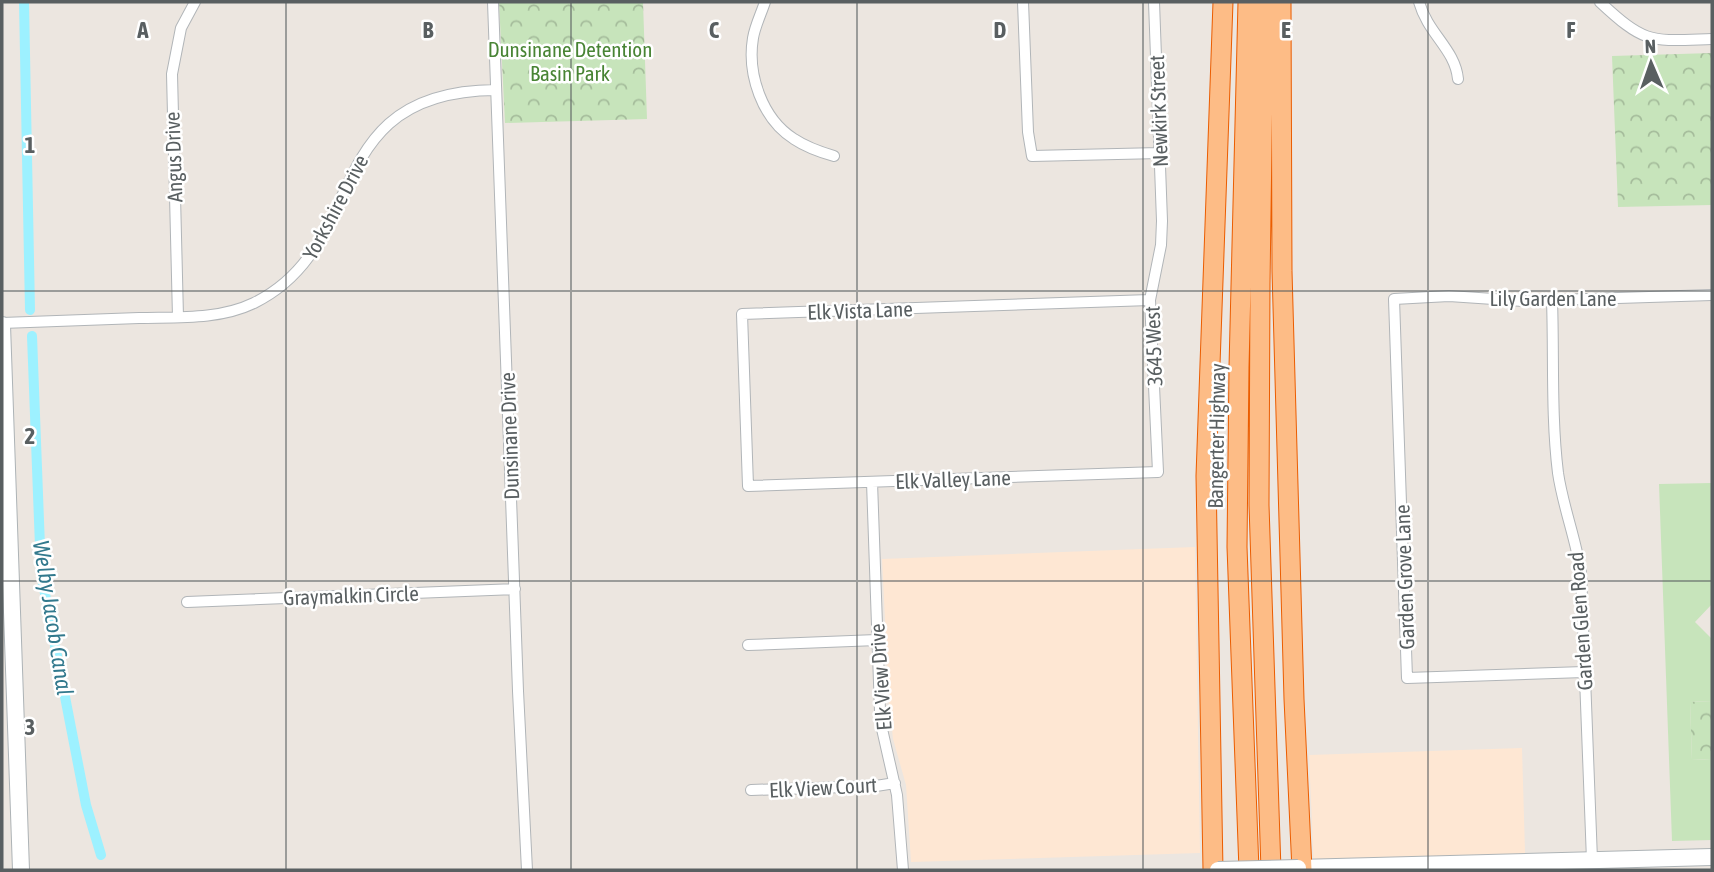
<svg xmlns="http://www.w3.org/2000/svg" width="1714" height="872" font-family="'Asap Condensed',sans-serif">
	<style>
		.commercial { fill: #fee7d3 }
		.grass { fill: #c7e4bb }
		.park { fill: url(#park-crowns) }
		.lines { fill: none; stroke-linecap: round; stroke-linejoin: round }
		.canal { stroke: #9df1ff; stroke-width: 10 }
		.minor-casing { stroke: #b1b5b8; stroke-width: 12 }
		.secondary-casing { stroke: #adb3b6; stroke-width: 18 }
		.motorway-casing { stroke: #eb5d00; stroke-width: 21 }
		.minor { stroke: #fff; stroke-width: 10 }
		.secondary { stroke: #fff; stroke-width: 16 }
		.motorway { stroke: #fdbc86; stroke-width: 19 }
		.secondary-bridge-casing { stroke: #adb3b6; stroke-width: 18; stroke-linecap: butt }
		.secondary-bridge { stroke: #fff; stroke-width: 16 }
		.grid { fill: none; stroke: #595f61; stroke-width: 2; stroke-opacity: 0.55 }
		.labels { text-anchor: middle; dominant-baseline: central; stroke-width: 5; stroke-linejoin: round; paint-order: stroke }
		.park-label { font-size: 21px; fill: #488434; stroke: #fff }
		.street-label { font-size: 21px; fill: #595f61; stroke: #fff }
		.water-label { font-size: 23px; font-style: italic; fill: #32798d; stroke: #fff }
		.grid-label { font-size: 23px; text-anchor: middle; font-weight: bold; fill: #595f61; stroke: #fff; stroke-width: 5; stroke-linejoin: round; paint-order: stroke }
	</style>
	<defs>
		<pattern id="park-crowns" width="20" height="18" patternUnits="userSpaceOnUse" patternTransform="scale(1.75)"><rect width="20" height="18" fill="#c7e4bb"/><path d="M2 6a3 3 0 1 1 6 0M12 15a3 3 0 1 1 6 0" fill="none" stroke="#a5bc9b"/></pattern>
	</defs>
	<rect width="100%" height="100%" fill="#ece6e0"/>
	<!-- commercial -->
	<path class="commercial" d="M1195,547L1200,853L911,862L906,785L893,739L889,701L882,559Z
		M1522,748L1525,852L1522,870H1314L1309,755Z"/>
	<!-- grass -->
	<path class="grass" d="M1712,483V604L1695,622L1712,639V701L1690,702L1692,760L1712,759V840L1672,841L1659,484Z"/>
	<!-- park -->
	<path class="park" d="M499,2H643L647,119L505,123Z
		M1712,53V205L1618,207L1612,56Z
		M1712,701V759L1692,760L1690,702Z"/>
	<g class="lines">
		<!-- canal -->
		<path class="canal" d="M24,2L30,310
			M32,336L41,573L86,805L101,855"/>
		<!-- minor casing -->
		<g class="minor-casing">
			<path id="minor" d="M493,2L518,691L527,870
				M765,2C761,14 755,26 753,38C747,74 762,119 794,139C806,147 820,152 834,156
				M1023,2L1028,132L1032,156L1160,153
				M1419,2C1428,34 1455,49 1458,79
				M1600,2C1646,45 1651,41 1712,39
				M1150,300L742,314L748,486L1158,472L1150,300L1161,245L1162,221L1154,2
				M1552,300C1554,357 1551,416 1558,473C1563,507 1576,539 1581,573L1592,860
				M178,317L172,74L181,28L195,2
				M2,323C48,321 94,320 139,318C177,317 219,320 254,303C372,245 317,91 496,90
				M872,482L880,711L882,729L897,795L903,870
				M187,602L515,589
				M748,645L877,640
				M1584,672L1407,678L1394,299L1449,296L1523,301L1712,295
				M751,790L876,786L895,783"/>
		</g>
		<!-- secondary casing -->
		<g class="secondary-casing">
			<path id="secondary" d="M2,325L21,870
				M1298,868L1712,857"/>
		</g>
		<!-- motorway casing -->
		<g class="motorway-casing">
			<path id="motorway" d="M1248,2L1239,367L1237,547L1249,870
				M1264,2L1260,284L1259,505L1271,870
				M1281,2L1282,271L1294,699L1302,870
				M1213,870L1206,476L1223,2"/>
		</g>
		<!-- minor -->
		<use href="#minor" class="minor"/>
		<!-- secondary -->
		<use href="#secondary" class="secondary"/>
		<!-- motorway -->
		<use href="#motorway" class="motorway"/>
		<!-- secondary-bridge casing -->
		<g class="secondary-bridge-casing">
			<path id="secondary-bridge" d="M1218,870L1298,868"/>
		</g>
		<!-- secondary-bridge -->
		<use href="#secondary-bridge" class="secondary-bridge"/>
	</g>
	<!-- grid -->
	<path class="grid" d="M286,2V870M571,2V870M857,2V870M1143,2V870M1428,2V870M2,291H1712M2,581H1712"/>
	<g class="labels">
		<!-- park labels -->
		<g class="park-label">
			<text x="570" y="49">Dunsinane Detention<tspan x="570" dy="24">Basin Park</tspan></text>
		</g>
		<!-- street labels -->
		<g class="street-label">
			<text transform="translate(1158 111) rotate(-92)">Newkirk Street</text>
			<text transform="translate(173 157) rotate(-92)">Angus Drive</text>
			<text transform="translate(335 207) rotate(-62)">Yorkshire Drive</text>
			<text x="1553" y="298">Lily Garden Lane</text>
			<text transform="translate(860 310) rotate(-2)">Elk Vista Lane</text>
			<text transform="translate(1153 346) rotate(-92)">3645 West</text>
			<text transform="translate(509 436) rotate(-92)">Dunsinane Drive</text>
			<text transform="translate(1216 436) rotate(-89)">Bangerter Highway</text>
			<text transform="translate(953 479) rotate(-2)">Elk Valley Lane</text>
			<text transform="translate(1404 577) rotate(-92)">Garden Grove Lane</text>
			<text transform="translate(351 595) rotate(-2)">Graymalkin Circle</text>
			<text transform="translate(1580 621) rotate(-94)">Garden Glen Road</text>
			<text transform="translate(880 677) rotate(-94)">Elk View Drive</text>
			<text transform="translate(823 787) rotate(-3)">Elk View Court</text>
		</g>
		<!-- water labels -->
		<g class="water-label">
			<text transform="translate(53 618) rotate(81)">Welby Jacob Canal</text>
		</g>
	</g>
	<g class="grid-label">
		<text x="143" y="38">A</text>
		<text x="428" y="38">B</text>
		<text x="714" y="38">C</text>
		<text x="1000" y="38">D</text>
		<text x="1286" y="38">E</text>
		<text x="1571" y="38">F</text>
		<text x="30" y="153">1</text>
		<text x="30" y="444">2</text>
		<text x="30" y="735">3</text>
	</g>
	<!-- border -->
	<rect width="1714" height="872" fill="none" stroke="#595f61" stroke-width="7"/>
	<!-- north arrow -->
	<g transform="translate(1651 63) rotate(358)" stroke="#ffffff" stroke-width="5" paint-order="stroke">
	<path d="M0-5L12 26L0 18L-12 26Z" fill="#595f61"/>
	<text y="-10" font-size="19" font-weight="bold" text-anchor="middle" fill="#595f61">N</text>
	</g>
</svg>
